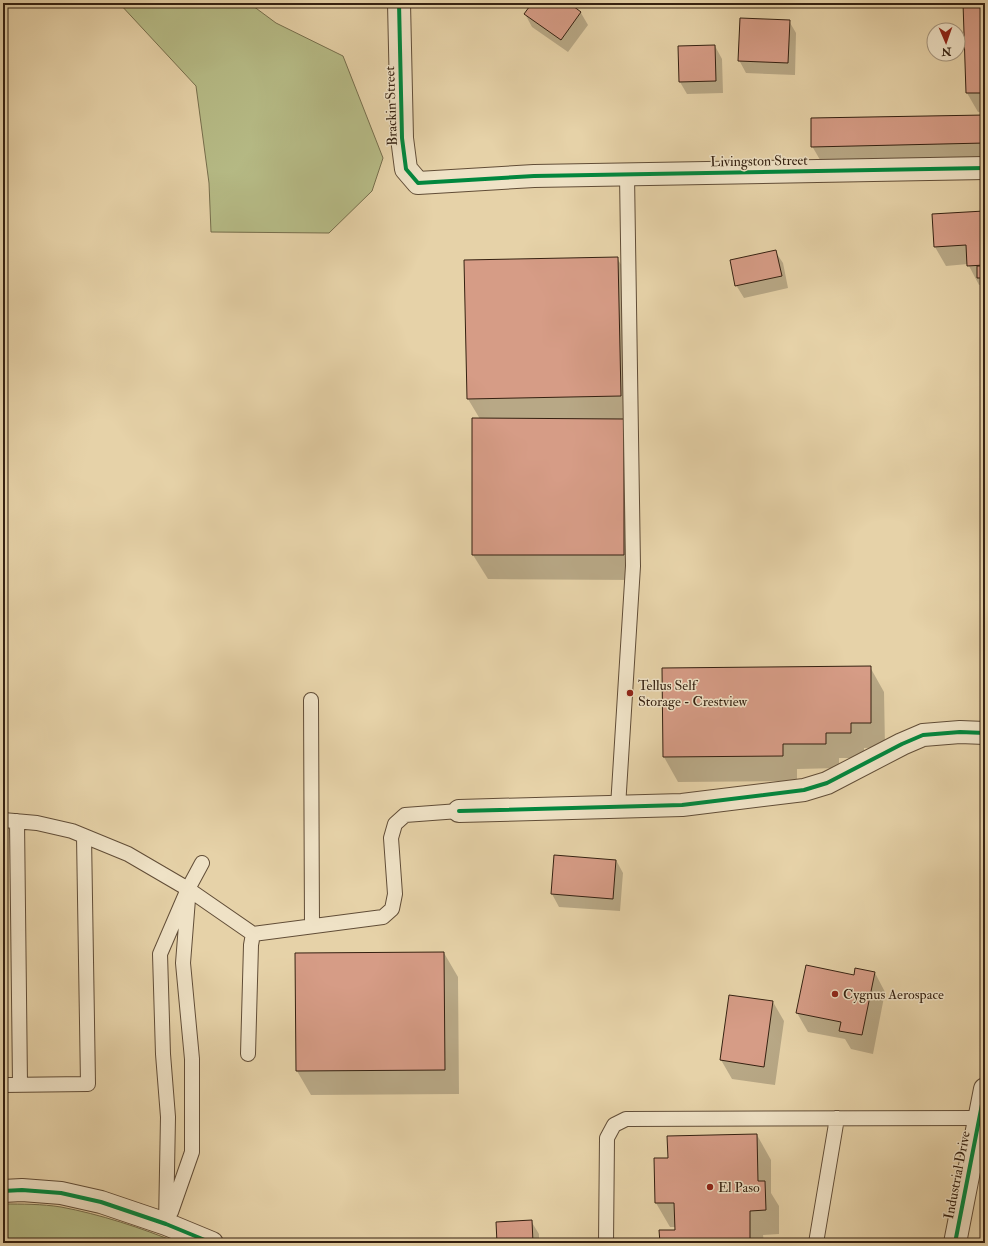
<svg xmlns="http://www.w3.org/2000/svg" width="988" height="1246" font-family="'IM FELL Double Pica',serif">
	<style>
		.green { fill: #b6bb86; stroke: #766e4c }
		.shadow { fill: #0003 }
		.building { fill: #d69c86; stroke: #352111 }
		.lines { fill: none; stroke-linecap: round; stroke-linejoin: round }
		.service-casing { stroke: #614d37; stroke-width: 16 }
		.minor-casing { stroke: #614d37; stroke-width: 24 }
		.service { stroke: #efe2c6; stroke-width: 14 }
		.minor { stroke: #efe2c6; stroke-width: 22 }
		.cycleway-casing { stroke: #efe2c6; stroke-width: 6 }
		.cycleway { stroke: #00873e; stroke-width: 4 }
		.poi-dot { fill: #8f2418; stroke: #efe2c6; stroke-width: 1.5 }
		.labels { text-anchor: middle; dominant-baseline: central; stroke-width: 3; stroke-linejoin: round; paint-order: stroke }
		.street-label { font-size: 14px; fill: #352111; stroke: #efe2c6 }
		.poi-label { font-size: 14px; fill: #352111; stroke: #efe2c6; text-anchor: start }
	</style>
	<rect width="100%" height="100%" fill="#e6d2a8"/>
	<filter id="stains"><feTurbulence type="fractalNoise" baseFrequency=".005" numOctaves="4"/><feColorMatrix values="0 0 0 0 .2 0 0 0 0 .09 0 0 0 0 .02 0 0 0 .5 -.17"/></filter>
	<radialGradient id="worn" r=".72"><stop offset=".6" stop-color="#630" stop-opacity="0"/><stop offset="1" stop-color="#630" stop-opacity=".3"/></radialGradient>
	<!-- green -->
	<path class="green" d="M119,3H249L276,23L343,56L383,158L372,191L329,233L211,232L209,183L196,86Z
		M3,1204C22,1204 42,1204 61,1207C99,1214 142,1228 178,1243H3Z"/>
	<!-- shadow -->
	<path class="shadow" d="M533,3H567L581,13L588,25L568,52L532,27L525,14Z
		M964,3H985V111L978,112L967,93Z
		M789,21L796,33L795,75L746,73L739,60Z
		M715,46L722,59L723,93L687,94L680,82Z
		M985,116V162L823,165L812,146Z
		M984,212L985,214V284L979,285L968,264L946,266L935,247L933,215Z
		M775,251L783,263L788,288L744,298L736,285Z
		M617,258L632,283L637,580L488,579L473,555L480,419L468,399Z
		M870,667L884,692L885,747L864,748V758H839V768L797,769V781L678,782L664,757Z
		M555,856L616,860L623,873L620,911L559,907L552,894Z
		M444,953L458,977L459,1094L311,1095L297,1071Z
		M875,973L885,992L873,1054L851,1049L845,1039L808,1032L797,1013L855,976Z
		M730,996L773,1002L784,1021L775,1085L732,1079L721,1060Z
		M757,1135L771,1160V1193L779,1206V1234L763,1235L764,1243H661L660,1231H676V1227H670L656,1203L669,1159Z
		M531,1221L539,1234V1243H498Z"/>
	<!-- building -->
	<path class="building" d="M532,3H569L581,12L561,40L524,14Z
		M963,3H985V93H966Z
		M740,18L790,20L788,63L738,61Z
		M715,45L716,81L679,82L678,46Z
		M985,115V143L811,147V118Z
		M984,211L985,265L967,266L966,245L934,247L932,214Z
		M776,250L782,276L735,286L730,260Z
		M618,257L621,396L467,399L464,260Z
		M977,266H985V278H977Z
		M472,418L624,419V555H472Z
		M871,666V723H851V733H826V744H783V756L663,757L662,668Z
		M554,855L616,860L613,899L551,894Z
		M444,952L445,1070L296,1071L295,953Z
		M806,965L854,975L855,968L875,972L862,1035L839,1031L841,1022L796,1013Z
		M729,995L773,1001L764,1067L720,1060Z
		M757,1134L758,1181H765L766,1210L750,1211V1242L660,1243L659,1230H675L674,1203H655L654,1158H668L667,1136Z
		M532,1220L533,1243H497L496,1222Z"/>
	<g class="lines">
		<!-- service casing -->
		<g class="service-casing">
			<path id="service" d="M311,700L312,926
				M618,807L633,566L627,175
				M3,820L37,823L72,831L128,854L188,889L253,934L383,917L392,909L395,894L391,838L395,824L405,815L459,811
				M17,821L20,1084
				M248,1054L251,945L253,934
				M3,1085L88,1084L84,836
				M171,1212L192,1152V1059L183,963L188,899
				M166,1224L168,1117L163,1054L160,954L188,889L202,863
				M606,1243L607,1138L614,1125L626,1119L980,1118
				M816,1243L837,1118"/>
		</g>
		<!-- minor casing -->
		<g class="minor-casing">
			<path id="minor" d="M399,3L402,138L406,169L418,183L534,176L985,168
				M459,811L682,805L804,790L827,783L902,744L923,735L960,732L985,733
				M3,1191L22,1190L61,1193L101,1202L166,1224L212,1243
				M955,1243L985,1089"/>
		</g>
		<!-- service -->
		<use href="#service" class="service"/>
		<!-- minor -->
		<use href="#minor" class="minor"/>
		<!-- cycleway casing -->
		<g class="cycleway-casing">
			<path id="cycleway" d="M399,3L402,138L406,169L418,183L534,176L985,168
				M459,811L682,805L804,790L827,783L902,744L923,735L960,732L985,733
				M3,1191L22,1190L61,1193L101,1202L166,1224L212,1243
				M955,1243L985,1089"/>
		</g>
		<!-- cycleway -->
		<use href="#cycleway" class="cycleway"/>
	</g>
	<!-- markers -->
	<g class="poi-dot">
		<circle cx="630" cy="693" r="4"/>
		<circle cx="835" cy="994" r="4"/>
		<circle cx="710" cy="1187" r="4"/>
	</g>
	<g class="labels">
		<!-- street labels -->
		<g class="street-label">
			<text transform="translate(391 106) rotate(-92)">Brackin Street</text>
			<text transform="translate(759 161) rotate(-1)">Livingston Street</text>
			<text transform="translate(957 1175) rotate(-79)">Industrial Drive</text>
		</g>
		<!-- poi labels -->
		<g class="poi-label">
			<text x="638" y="685">Tellus Self<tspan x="638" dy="16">Storage - Crestview</tspan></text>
			<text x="843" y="994">Cygnus Aerospace</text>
			<text x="718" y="1187">El Paso</text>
		</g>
	</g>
	<!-- margin -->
	<rect width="988" height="1246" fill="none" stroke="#e6d2a8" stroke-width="16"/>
	<rect x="4" y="4" width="980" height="1238" fill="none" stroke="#352111" stroke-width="2"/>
	<rect x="8" y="8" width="972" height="1230" fill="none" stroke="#352111"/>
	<!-- north arrow -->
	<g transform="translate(946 42) rotate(178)"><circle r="19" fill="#efe2c6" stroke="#a5957e"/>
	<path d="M0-3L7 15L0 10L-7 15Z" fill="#8f2418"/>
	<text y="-6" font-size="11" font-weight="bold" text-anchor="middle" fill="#352111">N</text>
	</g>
	<rect width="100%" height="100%" filter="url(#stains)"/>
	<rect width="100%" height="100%" fill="url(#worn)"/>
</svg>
